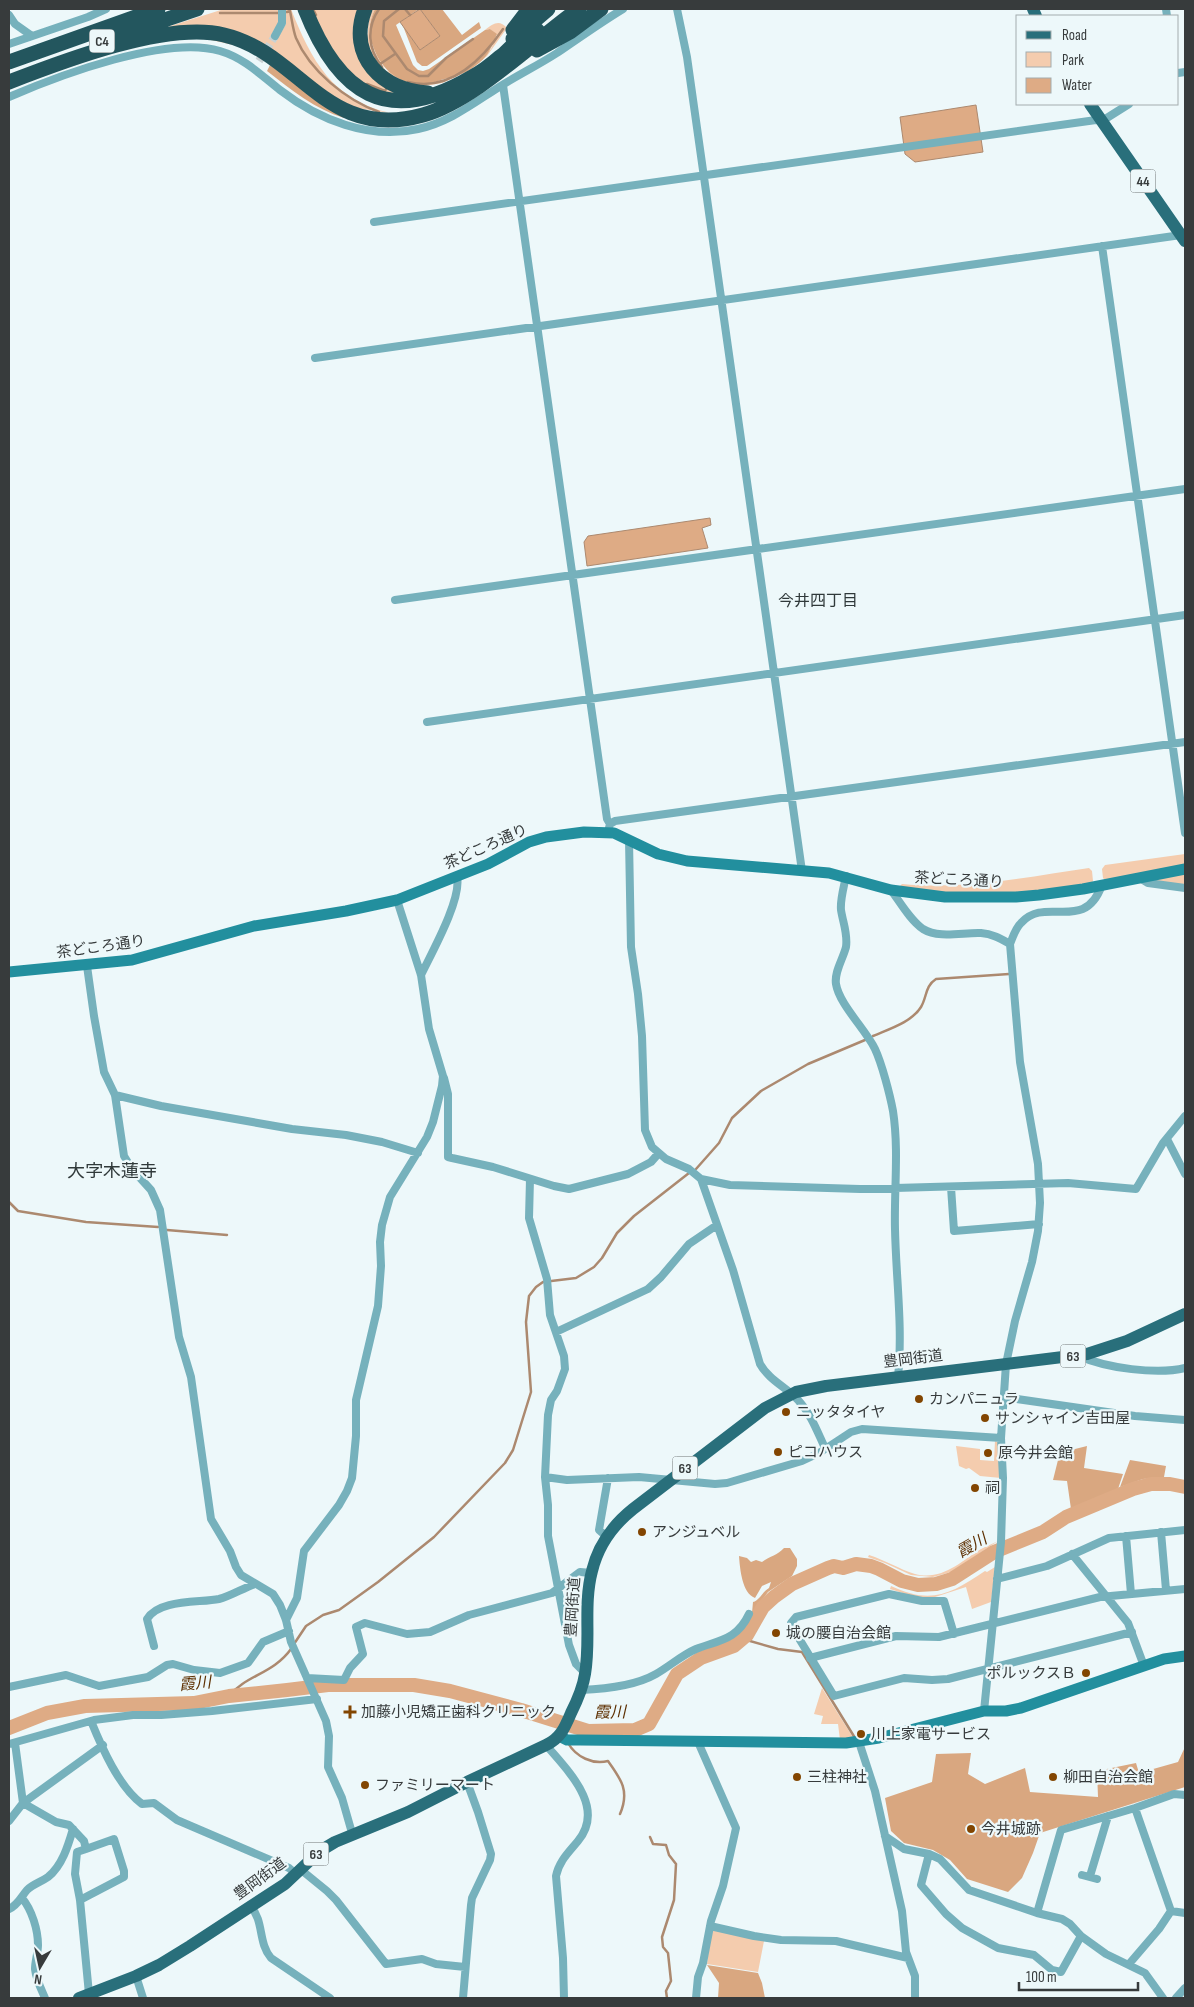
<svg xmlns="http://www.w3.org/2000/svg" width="1194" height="2007" font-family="'Sofia Sans Condensed','Noto Sans JP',sans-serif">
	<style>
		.green { fill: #f4ccae }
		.forest { fill: #d9a780 }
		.water { fill: #deab85; stroke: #ac896f }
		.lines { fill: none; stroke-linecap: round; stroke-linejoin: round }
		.stream { stroke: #ac896f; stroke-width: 2.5 }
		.river { stroke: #deab85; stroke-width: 14 }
		.street-tunnel { stroke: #c9d2d4; stroke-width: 8; stroke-dasharray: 8 4; stroke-linecap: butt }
		.street { stroke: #76b1bc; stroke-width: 8 }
		.secondary { stroke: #228f9e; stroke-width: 11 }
		.primary { stroke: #296f7b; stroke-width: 12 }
		.highway { stroke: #23565e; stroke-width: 15 }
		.poi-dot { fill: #824501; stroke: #edf8fa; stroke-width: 2 }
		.labels { text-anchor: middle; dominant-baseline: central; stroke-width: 4.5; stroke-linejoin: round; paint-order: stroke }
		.shield { fill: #edf8fa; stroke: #6e7475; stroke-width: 1 }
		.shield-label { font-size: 14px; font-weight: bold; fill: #373b3c }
		.street-label { font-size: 15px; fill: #373b3c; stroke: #edf8fa }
		.poi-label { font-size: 15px; fill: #373b3c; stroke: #edf8fa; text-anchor: start }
		.neighbourhood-label { font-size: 16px; fill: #30393a; stroke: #edf8fa }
		.water-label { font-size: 16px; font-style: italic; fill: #5d2f00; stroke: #edf8fa }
		.quarter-label { font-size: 18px; fill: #30393a; stroke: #edf8fa }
	</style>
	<rect width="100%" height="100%" fill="#edf8fa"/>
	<!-- green -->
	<path class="green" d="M224,9H278L280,20L270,37L276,41L286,24V9H291C311,60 333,101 391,113L348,107L270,53L161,29Z
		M311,9H361L357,24L388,87L397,96L365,85L340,64Z
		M372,9H375C363,34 372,49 386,71L442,81L464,72L479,63L491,49L497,35L490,29L485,30C493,24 499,19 507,28L487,56L470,70L442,83L420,87L389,76L372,57L367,40L369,17Z
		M1185,854V885L1107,882L1103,878L1102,869L1105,865Z
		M1089,868L1092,871L1093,881L1090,885L1028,894L952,895L899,887L902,884C965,890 1027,877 1089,868Z
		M995,1441L999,1443L1001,1478L980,1476L969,1468L966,1469L959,1466L956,1446L980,1449V1460L994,1461Z
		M998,1541L951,1572L933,1577L911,1575L885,1563L868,1557L869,1555C885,1560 899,1569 915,1574C942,1581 960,1562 981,1549C986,1546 993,1544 998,1541Z
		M995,1567L991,1602L972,1609L966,1587L935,1597H915L890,1589L891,1586C931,1605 951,1594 985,1571L987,1572Z
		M822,1688L854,1739L840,1740L838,1724H821L823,1716L814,1714Z
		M714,1930L764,1941L758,1972L707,1964L711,1932Z"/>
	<!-- forest -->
	<path class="forest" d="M375,9H419L396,25L413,65L418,70L423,71L429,69L485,30L490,29L497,34C492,46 489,55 479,63C471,70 459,76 449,78C441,79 434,83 426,84C402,86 382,71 374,49C368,34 368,24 375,9Z
		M420,9H442L462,35L479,22L481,28L427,66H422L417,62L403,26L420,50L440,36Z
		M270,65L345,117L344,118C315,109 291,90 267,71Z
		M1087,1446L1084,1468L1123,1474L1118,1489L1071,1509L1067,1481L1053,1480L1058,1460L1063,1452Z
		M1130,1460L1166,1466L1164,1477L1143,1479L1120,1487Z
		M784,1548H790L797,1559V1566L792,1576L768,1592L752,1613L753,1602C760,1600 762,1592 769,1588L771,1582L762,1586L755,1598C742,1593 740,1569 739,1556L747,1558L751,1562L756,1560L762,1562C770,1556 778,1555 784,1548Z
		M1185,1747V1787L1040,1833L1033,1853L1022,1878L1008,1892L967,1879L950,1860L933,1850L904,1843L891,1831L885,1798L932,1782L936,1754L971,1753L968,1774L985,1784L1025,1768L1030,1792L1098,1797L1097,1771L1136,1763L1139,1773L1178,1762Z
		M707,1965L758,1973L762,1983L765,1998H718L719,1983Z"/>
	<!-- water -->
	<path class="water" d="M420,9L440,36L420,50L400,22Z
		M976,105L983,152L915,162L905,154L900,117Z
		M710,518L711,525L702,528L708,548L587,566L584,542L588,536Z"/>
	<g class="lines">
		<!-- stream -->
		<path class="stream" d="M313,9L316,15
			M379,9C366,28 368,49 382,67
			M399,9L384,21L383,36L407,69L419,76H428L446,58L473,39
			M405,9L410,15
			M287,12L290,11C292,20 293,30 296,38C310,71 346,100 379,112
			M220,13H279
			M380,64L395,54
			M408,82C450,92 482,60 503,29
			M367,84L385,91L386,89
			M873,1036C889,1029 912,1022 921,1007C927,997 925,986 936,979L1009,974
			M696,1169L719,1143L732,1118L761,1091L808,1064L865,1040
			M9,1202L18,1211L86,1222L158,1227
			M167,1230L227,1235
			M743,1639L778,1649L802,1652L855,1738
			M294,1644L306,1626L323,1615L339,1610L378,1582L434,1537L505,1463L513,1450L531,1392L526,1322L529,1296L536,1287L543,1282L576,1278L594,1267L602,1258L617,1233L634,1216L689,1173
			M229,1696C246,1675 273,1674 291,1649
			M568,1743C576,1757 593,1765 608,1761C621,1779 630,1791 620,1814
			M650,1837L653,1844L666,1845L669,1855L676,1864L674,1900L662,1937L663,1947L668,1953L671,1981L666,1991L667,1998"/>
		<!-- river -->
		<path class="river" d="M9,1728L47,1713L85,1706L194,1703L229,1696L287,1690L328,1685H414L450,1691L521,1710L588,1731L635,1730L649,1724L677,1674L701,1658L734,1646L747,1635L763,1607L774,1597L792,1584L828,1568L834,1566L843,1568L856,1564L871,1566L879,1569L902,1581L918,1585L936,1584L952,1579L994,1552L1043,1532L1066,1517L1133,1489L1151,1484H1170L1185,1487"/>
		<!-- street-tunnel -->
		<path class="street-tunnel" d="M259,61L275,36"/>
		<!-- street -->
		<path class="street" d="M677,9L687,57L802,871
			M1166,9L1167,16
			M9,15L15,24L32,36
			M275,36L282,23V9
			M9,44L88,17L106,9
			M1178,73L1185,72
			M503,85L607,819L610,824L608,832
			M9,97C60,75 166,35 220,51C244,58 261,75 280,90C319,120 369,140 418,129C451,122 476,101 504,84C522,73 540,64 557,53C579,38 600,23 623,9
			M374,222L1096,120L1102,121L1129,104
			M1102,246L1185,833
			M315,358L1181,235
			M395,600L1185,489
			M427,722L1185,615
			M610,824L615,821L1185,742
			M629,840L631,947L638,994L642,1036L645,1130L652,1147L666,1159L689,1169L701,1179L730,1185L860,1189L1068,1183L1136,1189L1163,1143L1185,1116
			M846,876C844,887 840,899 841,910C843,923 848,934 846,947C843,959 834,972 836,984C839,1004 866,1030 875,1049C882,1064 890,1095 893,1111C899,1150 894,1190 895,1229C896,1279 903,1327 898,1377
			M1140,878L1148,883L1185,888
			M891,890C900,902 910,920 923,929C939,939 964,932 981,933C993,934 1001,939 1010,944
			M87,966L94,1016L104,1072L115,1095L124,1156L132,1169L151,1190L160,1210L179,1337L191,1377L211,1519L230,1551L236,1567L241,1575L273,1594L280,1605L286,1620L291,1642L326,1721L329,1736L328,1767L342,1798L352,1833
			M421,975C431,954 462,899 457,877
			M444,1078L448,1094V1157L452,1158L493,1167L554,1186L569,1189L628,1174L651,1162L658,1154
			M115,1095L161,1106L292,1129L346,1135L382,1142L418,1153
			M1167,1139L1185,1174
			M530,1179L529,1218L547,1279L550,1315L564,1356L565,1369L557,1391L551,1400L548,1415L545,1477L548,1505V1536L569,1645L576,1664L585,1673
			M701,1179L733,1270L760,1364C769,1380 786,1387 798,1400C811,1414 817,1431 825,1448
			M951,1187L954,1231L1039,1224
			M556,1332L648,1289L661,1277L689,1244L717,1225
			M1079,1356C1106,1368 1157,1375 1185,1368
			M1003,1397L1135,1416L1185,1420
			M545,1477L567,1480L639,1477L715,1484L727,1483L802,1461L819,1453L851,1432L862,1429L1001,1438
			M1161,1532L1166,1590
			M1126,1536L1131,1594
			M607,1537L599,1530L608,1478
			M1072,1554L1128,1623L1144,1666
			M997,1579L1047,1566L1109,1538L1185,1530
			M286,1620L297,1598L304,1551L339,1505L347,1491L352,1478L356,1436V1400L378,1306L381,1266L380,1242L382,1225L390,1197L427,1137L433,1122L442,1086L443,1076L429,1029L421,975L397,900
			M954,1634L944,1601H922L889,1594L796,1617L791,1623L792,1627L834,1696L904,1678L932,1680L948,1679L1132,1632
			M154,1646L147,1619C159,1599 199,1603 219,1599C231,1596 243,1588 255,1584
			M810,1658L896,1636L939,1637L1100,1597L1185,1589
			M307,1678L344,1680L350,1668L363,1654L356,1627L365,1623L407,1634L430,1632L469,1615L552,1593L580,1572L591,1573
			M9,1687L66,1675L99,1686L148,1677L167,1665L173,1664L194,1670L220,1673L248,1663L263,1642L289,1631
			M581,1690C606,1689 635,1686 656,1674C670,1666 682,1655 696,1649C719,1640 737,1640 749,1614
			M984,1711L1001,1542L1003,1478L1001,1438L1006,1364L1015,1321L1032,1262L1038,1231L1040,1203L1038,1164L1020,1062L1010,944C1013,937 1015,929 1021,923C1046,895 1084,934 1102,885
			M91,1721C102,1748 119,1787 142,1804L154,1803L177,1820L289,1868L296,1874
			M859,1742L875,1791L902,1911L906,1952L915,1976V1998
			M15,1743L23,1803L103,1745
			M9,1744L94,1720L133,1715H161L212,1711L317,1699
			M546,1745C568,1771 606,1807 578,1841C569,1852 559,1861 556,1876L563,1958L564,1998
			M9,1821L23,1803L56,1822L69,1825L84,1841L86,1849L77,1852L75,1874L80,1900L89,1994
			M885,1836L904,1849L929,1854L940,1859L969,1890L1037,1913L1062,1919L1070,1924L1081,1936L1106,1954L1145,1973L1163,1998
			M929,1854L921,1885L946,1914L962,1928L998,1948L1034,1955L1052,1970L1061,1972L1081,1936
			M300,1869L327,1891L336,1900L386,1964L422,1959L436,1964L465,1967
			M1082,1875L1097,1879
			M1090,1876L1108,1816
			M22,1898C32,1910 38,1930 38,1945C38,1953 35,1961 35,1969C36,1979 41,1989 45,1998
			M80,1900L124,1877V1871L114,1839L86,1849
			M251,1907C264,1921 258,1943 271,1958L330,1998
			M9,1909C18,1905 21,1897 27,1890C33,1884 41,1882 48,1877C62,1866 68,1846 73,1829
			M1171,1911L1185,1913
			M1037,1913L1061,1830L1135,1808L1174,1794L1185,1795
			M710,1926L754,1936L781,1940L836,1941L908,1958
			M1129,1964L1159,1929L1171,1911L1135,1808
			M136,1976L143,1998
			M463,1998L471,1905L472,1898L490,1860L491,1854L478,1812L467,1782
			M696,1998L698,1977L703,1963L711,1921L723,1886L736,1828L698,1742
			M1176,1998L1185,1988"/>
		<!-- secondary -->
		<path class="secondary" d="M9,972L132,960L254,926L346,911L397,900L488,864L529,842L546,837L584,832L614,833L658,854L687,861L829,873L891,890L945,897H1016L1039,895L1083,889L1185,869
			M559,1736L567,1740H580L846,1743L879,1738L984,1711H1006L1021,1708L1164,1659L1185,1656"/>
		<!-- primary -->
		<path class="primary" d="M1033,9L1036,16
			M1090,104L1185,241
			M79,1998L136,1976L159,1965L190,1946L285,1884L320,1851L335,1842L408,1812L467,1782L546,1745C561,1738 565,1727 571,1713C577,1701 583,1688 585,1674C591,1640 583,1605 592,1571C598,1546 613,1525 633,1509L765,1408L796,1392L826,1386L1087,1354L1127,1341L1185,1314"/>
		<!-- highway -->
		<path class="highway" d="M305,9C338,93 387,128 472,77C482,72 492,64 500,57C506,53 511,46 517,42C523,38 531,36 538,31
			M365,9C347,56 382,91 428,93
			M513,30L529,9
			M513,39L548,9
			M99,42L197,9
			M537,50L570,32L601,9
			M9,62L158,9
			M9,82C63,61 167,21 224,35C301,53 325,142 423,115C474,101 535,40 579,9"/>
	</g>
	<!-- markers -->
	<g class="poi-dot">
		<circle cx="919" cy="1399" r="5"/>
		<circle cx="786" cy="1412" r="5"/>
		<circle cx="985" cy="1418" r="5"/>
		<circle cx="778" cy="1452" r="5"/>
		<circle cx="988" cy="1453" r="5"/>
		<circle cx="975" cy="1488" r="5"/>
		<circle cx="642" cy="1532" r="5"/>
		<circle cx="776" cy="1633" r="5"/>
		<circle cx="1086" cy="1673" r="5"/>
		<path d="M347.5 1704.5h5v5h5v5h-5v5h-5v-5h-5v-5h5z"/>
		<circle cx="861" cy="1734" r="5"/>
		<circle cx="797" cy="1777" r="5"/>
		<circle cx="1053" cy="1777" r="5"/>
		<circle cx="365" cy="1785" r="5"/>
		<circle cx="971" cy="1829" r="5"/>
	</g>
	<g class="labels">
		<!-- shield labels -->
		<g class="shield">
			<rect x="89.5" y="29.5" width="25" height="23" rx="4"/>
			<rect x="1130.5" y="169.5" width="25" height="23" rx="4"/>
			<rect x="1060.5" y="1344.5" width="25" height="23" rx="4"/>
			<rect x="672.5" y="1456.5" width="25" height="23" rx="4"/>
			<rect x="303.5" y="1842.5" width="25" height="23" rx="4"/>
		</g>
		<g class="shield-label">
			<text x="102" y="41">C4</text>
			<text x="1143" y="181">44</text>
			<text x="1073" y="1356">63</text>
			<text x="685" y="1468">63</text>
			<text x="316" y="1854">63</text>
		</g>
		<!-- street labels -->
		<g class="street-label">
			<text transform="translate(486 847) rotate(-24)">茶どころ通り</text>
			<text transform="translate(959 880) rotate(3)">茶どころ通り</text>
			<text transform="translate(101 947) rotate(-8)">茶どころ通り</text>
			<text transform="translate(913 1359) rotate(-7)">豊岡街道</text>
			<text transform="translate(573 1607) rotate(-86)">豊岡街道</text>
			<text transform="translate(260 1879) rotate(-36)">豊岡街道</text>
		</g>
		<!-- poi labels -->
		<g class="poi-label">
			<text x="929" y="1399">カンパニュラ</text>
			<text x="796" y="1412">ニッタタイヤ</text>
			<text x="995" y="1418">サンシャイン吉田屋</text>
			<text x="788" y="1452">ピコハウス</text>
			<text x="998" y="1453">原今井会館</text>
			<text x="985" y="1488">祠</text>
			<text x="652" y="1532">アンジュベル</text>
			<text x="786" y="1633">城の腰自治会館</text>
			<text x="1076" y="1673" text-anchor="end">ポルックスＢ</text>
			<text x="361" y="1712">加藤小児矯正歯科クリニック</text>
			<text x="871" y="1734">川上家電サービス</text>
			<text x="807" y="1777">三柱神社</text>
			<text x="1063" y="1777">柳田自治会館</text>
			<text x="375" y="1785">ファミリーマート</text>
			<text x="981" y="1829">今井城跡</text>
		</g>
		<!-- neighbourhood labels -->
		<g class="neighbourhood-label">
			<text x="818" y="601">今井四丁目</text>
		</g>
		<!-- water labels -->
		<g class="water-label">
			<text transform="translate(972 1546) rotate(-30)">霞川</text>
			<text transform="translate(195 1684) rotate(-5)">霞川</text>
			<text transform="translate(610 1713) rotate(-1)">霞川</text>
		</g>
		<!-- quarter labels -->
		<g class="quarter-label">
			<text x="112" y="1171">大字木蓮寺</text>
		</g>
	</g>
	<!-- border -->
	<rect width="1194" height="2007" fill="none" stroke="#373b3c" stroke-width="20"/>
	<!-- legend -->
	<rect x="1016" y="15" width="162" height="90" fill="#edf8fa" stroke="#a4acae"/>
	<rect x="1026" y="31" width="25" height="8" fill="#296f7b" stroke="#a4acae"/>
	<text x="1062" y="40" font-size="15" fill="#373b3c">Road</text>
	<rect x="1026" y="52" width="25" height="15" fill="#f4ccae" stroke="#a4acae"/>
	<text x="1062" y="65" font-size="15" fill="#373b3c">Park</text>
	<rect x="1026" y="78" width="25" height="15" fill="#deab85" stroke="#a4acae"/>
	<text x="1062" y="90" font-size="15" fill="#373b3c">Water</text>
	<!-- north arrow -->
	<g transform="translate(40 1967) rotate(189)" stroke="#edf8fa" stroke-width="4" paint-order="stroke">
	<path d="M0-4L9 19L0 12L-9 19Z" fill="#373b3c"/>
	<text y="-8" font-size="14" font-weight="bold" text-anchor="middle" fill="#373b3c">N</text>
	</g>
	<!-- scale -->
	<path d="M1019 1982v8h119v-8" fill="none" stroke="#373b3c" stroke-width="2.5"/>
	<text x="1026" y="1982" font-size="15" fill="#373b3c" stroke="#edf8fa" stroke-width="4" paint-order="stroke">100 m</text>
</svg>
